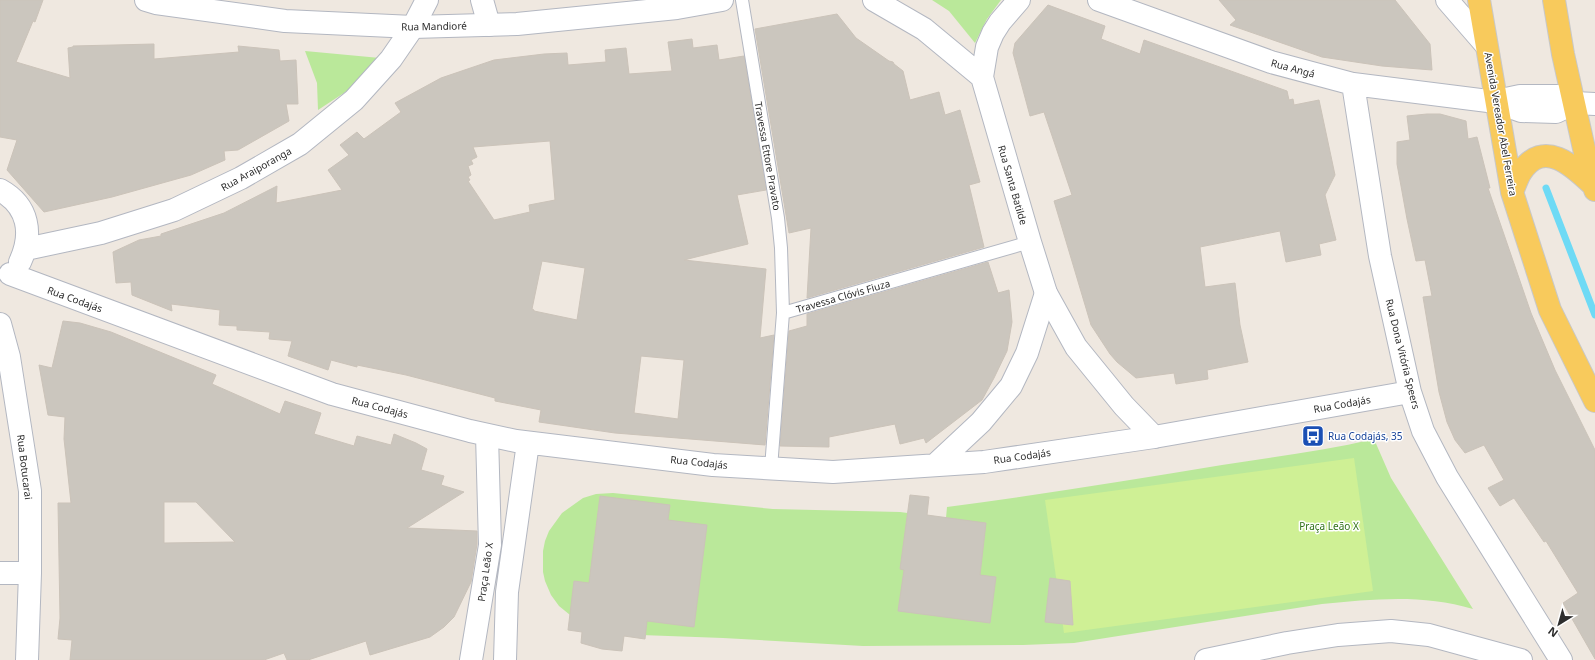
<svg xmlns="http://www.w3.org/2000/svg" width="1595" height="660" font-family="'Noto Sans',sans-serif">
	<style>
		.green { fill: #bae89a }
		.pitch { fill: #cff095 }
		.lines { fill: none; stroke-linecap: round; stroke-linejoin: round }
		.stream { stroke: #6edaf5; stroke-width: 7 }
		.building { fill: #cbc6be; stroke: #cbc3b9; fill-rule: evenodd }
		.service-casing { stroke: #b3b7c1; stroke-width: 14 }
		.minor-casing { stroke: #b3b7c1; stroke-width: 24 }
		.tertiary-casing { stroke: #b3b7c1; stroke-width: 24 }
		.primary-casing { stroke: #c8c8c8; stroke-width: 24 }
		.service { stroke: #fff; stroke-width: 12 }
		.minor { stroke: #fff; stroke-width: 22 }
		.tertiary { stroke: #fff; stroke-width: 22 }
		.primary { stroke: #f8ca5c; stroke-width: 22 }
		.labels { text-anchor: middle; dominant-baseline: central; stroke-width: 3; stroke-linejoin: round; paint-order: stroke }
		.street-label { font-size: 10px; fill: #2d2d2d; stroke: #fff }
		.transit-label { font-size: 10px; fill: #164399; stroke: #fff; text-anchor: start }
		.park-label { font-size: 10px; fill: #307117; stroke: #fff }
	</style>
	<rect width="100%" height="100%" fill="#efe8e0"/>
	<!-- green -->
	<path class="green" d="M932,0H1001L987,19L975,43L949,11Z
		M305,51L380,58L353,87L318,110L317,83Z
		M1374,439L1391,478L1473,609C1423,594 1373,599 1322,604L1074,643L1023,645L863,646L723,638L641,635L575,619L559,606L551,595L545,581L543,572V551L545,541L549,531L562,513L583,498L596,494L613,493L773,509L900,512L946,518L947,507C1039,495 1130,480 1222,465C1273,457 1324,451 1374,439Z"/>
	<!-- pitch -->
	<path class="pitch" d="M1354,458L1373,591L1064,633L1045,500Z"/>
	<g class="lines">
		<!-- stream -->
		<path class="stream" d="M1546,188L1595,315"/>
	</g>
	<!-- building -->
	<path class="building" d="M0,0H43L35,22L33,21L16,62L70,78L68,48L73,47V46L154,44V59L239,52L238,46L279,50L280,61L296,60L298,104H286L289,121L238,150L224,151L225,160L191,175L112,197L44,212L7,170L17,140L0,137Z
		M1219,0H1395L1430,44L1432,70L1382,66L1322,57L1230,25L1236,20Z
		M1048,5L1105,26L1101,39L1140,54L1144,40L1287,91L1289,100L1293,99L1294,105L1319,100L1335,175L1325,195L1336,240L1319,244L1321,255L1286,262L1280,231L1200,247L1205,287L1235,283L1240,325L1248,362L1207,370L1208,379L1176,384L1174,373L1136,378L1117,362L1110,354L1091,325L1054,201L1072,195L1044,112L1030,116L1013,53L1015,43Z
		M837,14L856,38L889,61L893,62L894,64L903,71L910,100L939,92L945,115L960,110L980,182L969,185L984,247L807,298L811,228L789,233L755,29Z
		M692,39L693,48L717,45L719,60L744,56L766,190L737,195L748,244L684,260L766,269L760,338L774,335L765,445L615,433L539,422L541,410L495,401V398L406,375L357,365V367L331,360L328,370L288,356L292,341L269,339L270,332L237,330V326L219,325L220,310L171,304L172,311L132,295L131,282L116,283L113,252L139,240L161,236V234L224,213L277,186L276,203L342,190L328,170L349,155L340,145L357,132L364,139L401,112L395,103L441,78L494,60L544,54L567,53L568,65L606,62L605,50L626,48L629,74L672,71L668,42ZM550,141L555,200L529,205L530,212L494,220L468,181L470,180L468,177L471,175L468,166L473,164L471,160L477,157L473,147ZM542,261L585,268L577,320L534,311V310L532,309ZM641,356L684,360L678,419L634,413Z
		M1427,114H1440L1466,121L1468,139L1477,137L1490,188H1488L1531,313L1555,370L1595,450V659L1563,603L1578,593L1546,541L1544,542L1514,498L1500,506L1488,488L1504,480L1484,445L1465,453L1455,440L1447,422L1439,392L1423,297L1432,296L1425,260L1416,261L1407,219L1397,164V142L1410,140L1407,116Z
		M988,262L998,293L1009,290L1012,322L1007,351L994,378L982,400L926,443L924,438L900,444L895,424L829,437V447L780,446L789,331L807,326V314Z
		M63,321L80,323L111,332L216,375L212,384L280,414L285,401L321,413L314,434L354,446L357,436L391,445L394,434L416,443L427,449L421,470L444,476L441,485L464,492L407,528L477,531V544L471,582L454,617L444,627L430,637L370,655L366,641L308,660H287L284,653L264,660H70L72,640L58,639L60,618L58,503H71L64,439L65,417L48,415L39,365L52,368ZM164,502H196L235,542L164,543Z
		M910,495L929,497L927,515L986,523L980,575L996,577L990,623L898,611L904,570L900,569Z
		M600,496L670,505L668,520L707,525L694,627L647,621L645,639L624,636L622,651L602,649L581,643L582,632L568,630L574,581L589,583Z
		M1050,578L1070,581L1073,625L1045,622Z"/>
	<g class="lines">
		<!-- service casing -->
		<g class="service-casing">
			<path id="service" d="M742,0L778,218L781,248L783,313
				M771,468L783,313L1030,242"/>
		</g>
		<!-- minor casing -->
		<g class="minor-casing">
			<path id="minor" d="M482,0L489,25
				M0,190C29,206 33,234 20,262
				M26,249L101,233L174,210L241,178L300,144L354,100L391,59L413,27L427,0
				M10,274L332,394L470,431L516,441L713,465L833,472L984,462L1154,437
				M0,324L9,357L30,491V573L27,660
				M935,465L981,422L1011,386L1027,353L1046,293
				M0,573H30
				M471,660L490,545L487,435
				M505,660L507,592L528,443
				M1206,660L1287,643L1338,635L1391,631L1429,635L1521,660"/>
		</g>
		<!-- tertiary casing -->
		<g class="tertiary-casing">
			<path id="tertiary" d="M146,0L156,3L285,21L413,27L517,24L677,8L722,0
				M874,0L924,29L982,77
				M1019,0L1000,22L993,33L987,47L982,77L1030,242L1046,293L1076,347L1124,406L1154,437L1410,392
				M1099,0L1271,62L1353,84L1496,102L1521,111L1556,112L1575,103
				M1447,0L1486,45
				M1353,84L1380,256L1410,392L1423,431L1447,477L1561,660
				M1501,100L1520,96H1558L1575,103L1595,104"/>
		</g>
		<!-- primary casing -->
		<g class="primary-casing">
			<path id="primary" d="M1479,0L1512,192L1550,310L1595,401
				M1554,0L1563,54L1589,171L1595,190
				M1512,192C1515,186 1517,178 1521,172C1544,138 1573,166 1593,185"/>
		</g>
		<!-- service -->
		<use href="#service" class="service"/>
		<!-- minor -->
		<use href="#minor" class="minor"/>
		<!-- tertiary -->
		<use href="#tertiary" class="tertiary"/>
		<!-- primary -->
		<use href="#primary" class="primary"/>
	</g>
	<!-- icons -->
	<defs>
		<g id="bus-square" transform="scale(1.15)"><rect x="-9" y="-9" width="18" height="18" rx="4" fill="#1a4fb4" stroke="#fff"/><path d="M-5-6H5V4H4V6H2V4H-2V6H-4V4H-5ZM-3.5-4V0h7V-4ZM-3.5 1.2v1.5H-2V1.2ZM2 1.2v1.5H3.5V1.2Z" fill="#fff"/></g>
	</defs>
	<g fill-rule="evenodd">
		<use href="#bus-square" x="1313" y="436"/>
	</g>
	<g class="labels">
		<!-- street labels -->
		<g class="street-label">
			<text transform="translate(434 26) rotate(-1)">Rua Mandioré</text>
			<text transform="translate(1293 68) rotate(15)">Rua Angá</text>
			<text transform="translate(1501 124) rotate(80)">Avenida Vereador Abel Ferreira</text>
			<text transform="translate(768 156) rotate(80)">Travessa Ettore Pravato</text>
			<text transform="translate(256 169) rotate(-29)">Rua Araiporanga</text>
			<text transform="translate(1013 185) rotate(74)">Rua Santa Batilde</text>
			<text transform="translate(843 296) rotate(-16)">Travessa Clóvis Fiuza</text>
			<text transform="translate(75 299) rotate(20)">Rua Codajás</text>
			<text transform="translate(1403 354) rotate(76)">Rua Dona Vitória Speers</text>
			<text transform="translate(1342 404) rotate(-10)">Rua Codajás</text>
			<text transform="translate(380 407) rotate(15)">Rua Codajás</text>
			<text transform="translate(1022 456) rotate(-8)">Rua Codajás</text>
			<text transform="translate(699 462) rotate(6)">Rua Codajás</text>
			<text transform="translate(25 467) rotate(83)">Rua Botucarai</text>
			<text transform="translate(485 572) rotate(-82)">Praça Leão X</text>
		</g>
		<!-- transit labels -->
		<g class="transit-label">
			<text x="1328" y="436">Rua Codajás, 35</text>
		</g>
		<!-- park labels -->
		<g class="park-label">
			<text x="1329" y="526">Praça Leão X</text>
		</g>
	</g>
	<!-- north arrow -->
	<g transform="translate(1559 624) rotate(217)" stroke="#ffffff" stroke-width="3" paint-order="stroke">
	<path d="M0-3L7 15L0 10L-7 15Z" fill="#2d2d2d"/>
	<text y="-6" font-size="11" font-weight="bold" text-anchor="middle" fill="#2d2d2d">N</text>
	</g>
</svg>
